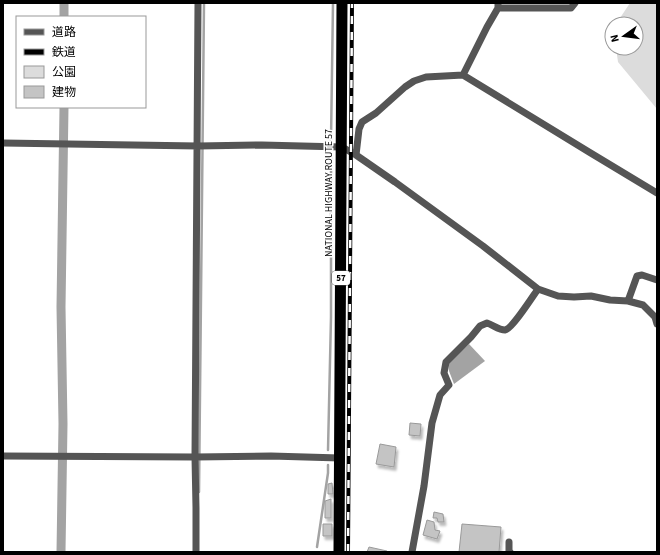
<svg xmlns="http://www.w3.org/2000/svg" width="660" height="555" font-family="'Source Sans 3','Noto Sans JP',sans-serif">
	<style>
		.green { fill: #dcdcdc }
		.water { fill: #a3a3a3 }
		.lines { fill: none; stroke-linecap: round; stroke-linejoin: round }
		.stream { stroke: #a3a3a3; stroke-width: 2.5 }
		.canal { stroke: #a3a3a3; stroke-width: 9 }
		.building { fill: #c4c4c4; stroke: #999; filter: url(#shadow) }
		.minor { stroke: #555; stroke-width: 7 }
		.trunk { stroke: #000; stroke-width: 11 }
		.rail-casing { stroke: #000; stroke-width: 4 }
		.rail { stroke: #fff; stroke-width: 2.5; stroke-dasharray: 8; stroke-linecap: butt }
		.labels { text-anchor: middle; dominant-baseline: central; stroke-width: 3; stroke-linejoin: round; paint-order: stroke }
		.shield { fill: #fff; stroke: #4c4c4c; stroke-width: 1 }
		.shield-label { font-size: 9px; font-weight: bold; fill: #000 }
		.street-label { font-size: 10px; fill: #000; stroke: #fff }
	</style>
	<defs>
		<filter id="shadow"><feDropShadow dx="2" dy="3.5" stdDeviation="1" flood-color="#0004"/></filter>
	</defs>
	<rect width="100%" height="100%" fill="#fff"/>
	<!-- green -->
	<path class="green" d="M630,3H657V109L618,62L616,48H636V24H616Z"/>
	<!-- water -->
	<path class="water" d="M469,344L485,361L454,384L449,371L448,363Z"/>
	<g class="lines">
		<!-- stream -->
		<path class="stream" d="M331,140L333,3
			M328,450L331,317V154
			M199,492L204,3
			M317,547L328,473V465"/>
		<!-- canal -->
		<path class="canal" d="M64,17V3
			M61,552L63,424L61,307L64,107"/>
	</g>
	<!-- building -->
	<path class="building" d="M410,423L421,424L420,436L409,435Z
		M380,444L396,447L394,467L376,464Z
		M332,483L333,494H328V484Z
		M331,499V518H325V501Z
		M434,512L443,514L444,522H438L437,518H433Z
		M427,520L434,522L435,530L440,531L437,539L423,535Z
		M323,524H332V536H323Z
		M462,524L501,527L499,552H459Z
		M369,547L387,551L386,552H367Z"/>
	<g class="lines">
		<!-- minor -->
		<path class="minor" d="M498,8H571L575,3
			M463,75L487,27L498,8V3
			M3,143L198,146L262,145L342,147L356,155L395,182L483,246L538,289L558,296L574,297L591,296L610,300L628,301L643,305L655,317L657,324
			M356,155L359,129L362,122L376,113L405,87L414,81L426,77L463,75L589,152L657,193
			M628,301L637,276L642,275L657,280
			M3,456L195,457L271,456L340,458
			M509,542V551L510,552
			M196,552V508L195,457L198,3
			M412,552L424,486L432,423L440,395L449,385L444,373L446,362L471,337L480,326L487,323C493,325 499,330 505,330C512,329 533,296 538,289"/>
		<!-- trunk -->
		<path class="trunk" d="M339,552L342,3"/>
		<!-- rail casing -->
		<g class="rail-casing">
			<path id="rail" d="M348,552L352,3"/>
		</g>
		<!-- rail -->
		<use href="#rail" class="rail"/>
	</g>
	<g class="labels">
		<!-- shield labels -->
		<rect class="shield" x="332" y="271" width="18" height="14" rx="3"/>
		<g class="shield-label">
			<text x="341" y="278">57</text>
		</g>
		<!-- street labels -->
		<g class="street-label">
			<text transform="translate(329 193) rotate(-90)">NATIONAL HIGHWAY ROUTE 57</text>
		</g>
	</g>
	<!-- border -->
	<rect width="660" height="555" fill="none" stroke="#000000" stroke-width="8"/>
	<!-- legend -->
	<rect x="16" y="16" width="130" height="92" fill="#ffffff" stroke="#999999"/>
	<rect x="24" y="29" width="20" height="6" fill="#555555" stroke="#999999"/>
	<text x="52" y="36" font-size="12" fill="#000000">道路</text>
	<rect x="24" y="49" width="20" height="6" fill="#000000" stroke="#999999"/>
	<text x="52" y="56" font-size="12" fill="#000000">鉄道</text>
	<rect x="24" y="66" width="20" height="12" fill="#dcdcdc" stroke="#999999"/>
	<text x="52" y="76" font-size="12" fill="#000000">公園</text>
	<rect x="24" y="86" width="20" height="12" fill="#c4c4c4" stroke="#999999"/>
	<text x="52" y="96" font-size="12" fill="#000000">建物</text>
	<!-- north arrow -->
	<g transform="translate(624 36) rotate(256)"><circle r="19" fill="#ffffff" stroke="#999999"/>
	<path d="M0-3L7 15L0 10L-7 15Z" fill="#000000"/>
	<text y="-6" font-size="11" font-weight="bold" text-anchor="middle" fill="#000000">N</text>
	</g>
</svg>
